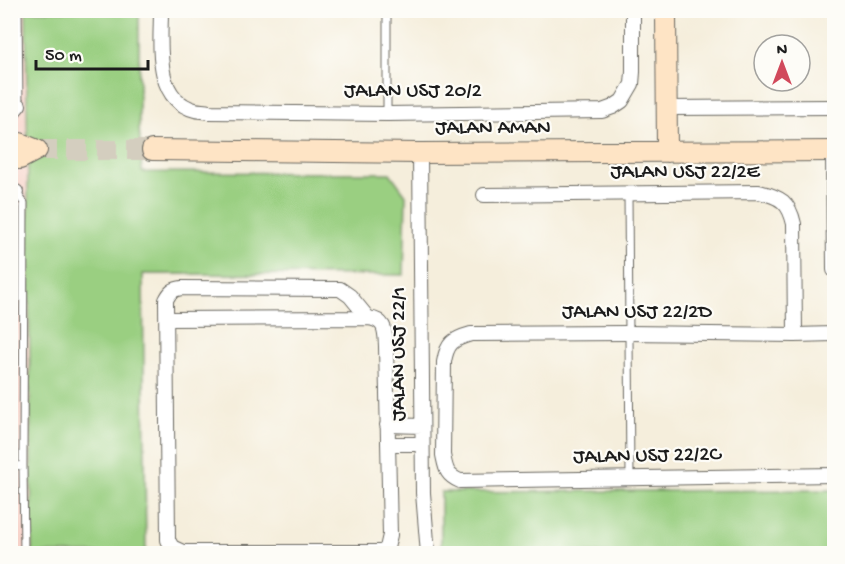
<svg xmlns="http://www.w3.org/2000/svg" width="845" height="564" font-family="'Gochi Hand',sans-serif">
	<style>
		.built { fill: #f7d1c8 }
		.green { fill: #9acf81; stroke: #5b764e; stroke-width: 1.5 }
		.lines { fill: none; stroke-linecap: round; stroke-linejoin: round }
		.secondary-tunnel { stroke: #d4cebf; stroke-width: 20; stroke-dasharray: 20 10; stroke-linecap: butt }
		.lane-casing { stroke: #68665f; stroke-width: 9 }
		.street-casing { stroke: #68665f; stroke-width: 16 }
		.secondary-casing { stroke: #68665f; stroke-width: 22 }
		.lane { stroke: #fff; stroke-width: 7 }
		.street { stroke: #fff; stroke-width: 14 }
		.secondary { stroke: #fee4c5; stroke-width: 20 }
		.labels { text-anchor: middle; dominant-baseline: central; stroke-width: 4.5; stroke-linejoin: round; paint-order: stroke }
		.street-label { font-size: 21px; fill: #1c1c1c; stroke: #fdfcf7 }
	</style>
	<rect width="100%" height="100%" fill="#fdfcf7"/>
	<filter id="ink" filterUnits="userSpaceOnUse"><feTurbulence type="fractalNoise" baseFrequency=".0167" numOctaves="2"/><feDisplacementMap in="SourceGraphic" scale="12" xChannelSelector="R" yChannelSelector="G"/><feConvolveMatrix kernelMatrix="1 2 1 2 8 2 1 2 1" color-interpolation-filters="sRGB"/></filter>
	<filter id="wash" filterUnits="userSpaceOnUse"><feTurbulence type="fractalNoise" baseFrequency=".008" numOctaves="4" result="noise"/><feDisplacementMap in="SourceGraphic" scale="24" xChannelSelector="R" yChannelSelector="G"/><feGaussianBlur stdDeviation="1.35" result="paint"/><feColorMatrix in="noise" values="0 0 0 0 0 0 0 0 0 0 0 0 0 0 0 0 0 1.4 0 .05"/><feComposite in="paint" operator="in"/></filter>
	<g filter="url(#wash)">
		<rect width="100%" height="100%" fill="#f5eedc"/>
		<!-- built -->
		<path class="built" d="M10,11H26L32,554L10,553Z"/>
		<!-- green -->
		<path class="green" d="M26,11H139V127L142,172L390,173L406,195L404,275L143,274L146,553H32Z
			M834,490V553H441V492Z"/>
	</g>
	<g filter="url(#ink)">
		<g class="lines">
			<!-- secondary-tunnel -->
			<path class="secondary-tunnel" d="M37,150H152"/>
			<!-- lane casing -->
			<g class="lane-casing">
				<path id="lane" d="M18,10L19,105
					M387,10V114
					M16,192L24,203L23,466L24,554
					M628,193L630,478
					M10,465L23,466"/>
			</g>
			<!-- street casing -->
			<g class="street-casing">
				<path id="street" d="M161,10C161,43 153,99 195,110C199,111 205,111 209,112L387,114L602,111L613,107L622,101L632,84L633,72V10
					M666,108L834,107
					M10,113H12L19,105
					M833,151L834,270
					M420,153L423,493L428,554
					M10,192H16
					M484,195L759,192C781,197 789,202 794,224L795,335
					M182,288L340,289L350,296L368,318C386,320 385,331 386,346L390,535L387,548L382,552H183L172,547L168,540L166,300C170,292 173,289 182,288Z
					M167,319L368,318
					M834,334L795,335L628,333L471,334C453,339 447,343 444,362L443,455C446,469 446,475 460,481L834,475
					M387,425L422,426
					M388,444H422"/>
			</g>
			<!-- secondary casing -->
			<g class="secondary-casing">
				<path id="secondary" d="M666,10L667,152
					M10,143H20L37,150
					M152,150L420,153L834,151
					M10,159H20L37,150"/>
			</g>
			<!-- lane -->
			<use href="#lane" class="lane"/>
			<!-- street -->
			<use href="#street" class="street"/>
			<!-- secondary -->
			<use href="#secondary" class="secondary"/>
		</g>
	</g>
	<g class="labels">
		<!-- street labels -->
		<g class="street-label">
			<text x="413" y="92">JALAN USJ 20/2</text>
			<text x="493" y="129">JALAN AMAN</text>
			<text x="685" y="173">JALAN USJ 22/2E</text>
			<text x="637" y="313">JALAN USJ 22/2D</text>
			<text transform="translate(400 354) rotate(-90)">JALAN USJ 22/1</text>
			<text transform="translate(647 457) rotate(-1)">JALAN USJ 22/2C</text>
		</g>
	</g>
	<!-- margin -->
	<rect width="845" height="564" fill="none" stroke="#fdfcf7" stroke-width="36"/>
	<!-- north arrow -->
	<g transform="translate(782 63)"><circle r="28" fill="#fdfcf7" stroke="#a3a29f" stroke-width="1.5"/>
	<path d="M0-4.5L10 22L0 15L-10 22Z" fill="#d1495b"/>
	<text y="-9" font-size="16" font-weight="bold" text-anchor="middle" fill="#1c1c1c">N</text>
	</g>
	<!-- scale -->
	<path d="M36 60v9h112v-9" fill="none" stroke="#1c1c1c" stroke-width="3"/>
	<text x="45" y="60" font-size="18" fill="#1c1c1c" stroke="#fdfcf7" stroke-width="4.5" paint-order="stroke">50 m</text>
</svg>
